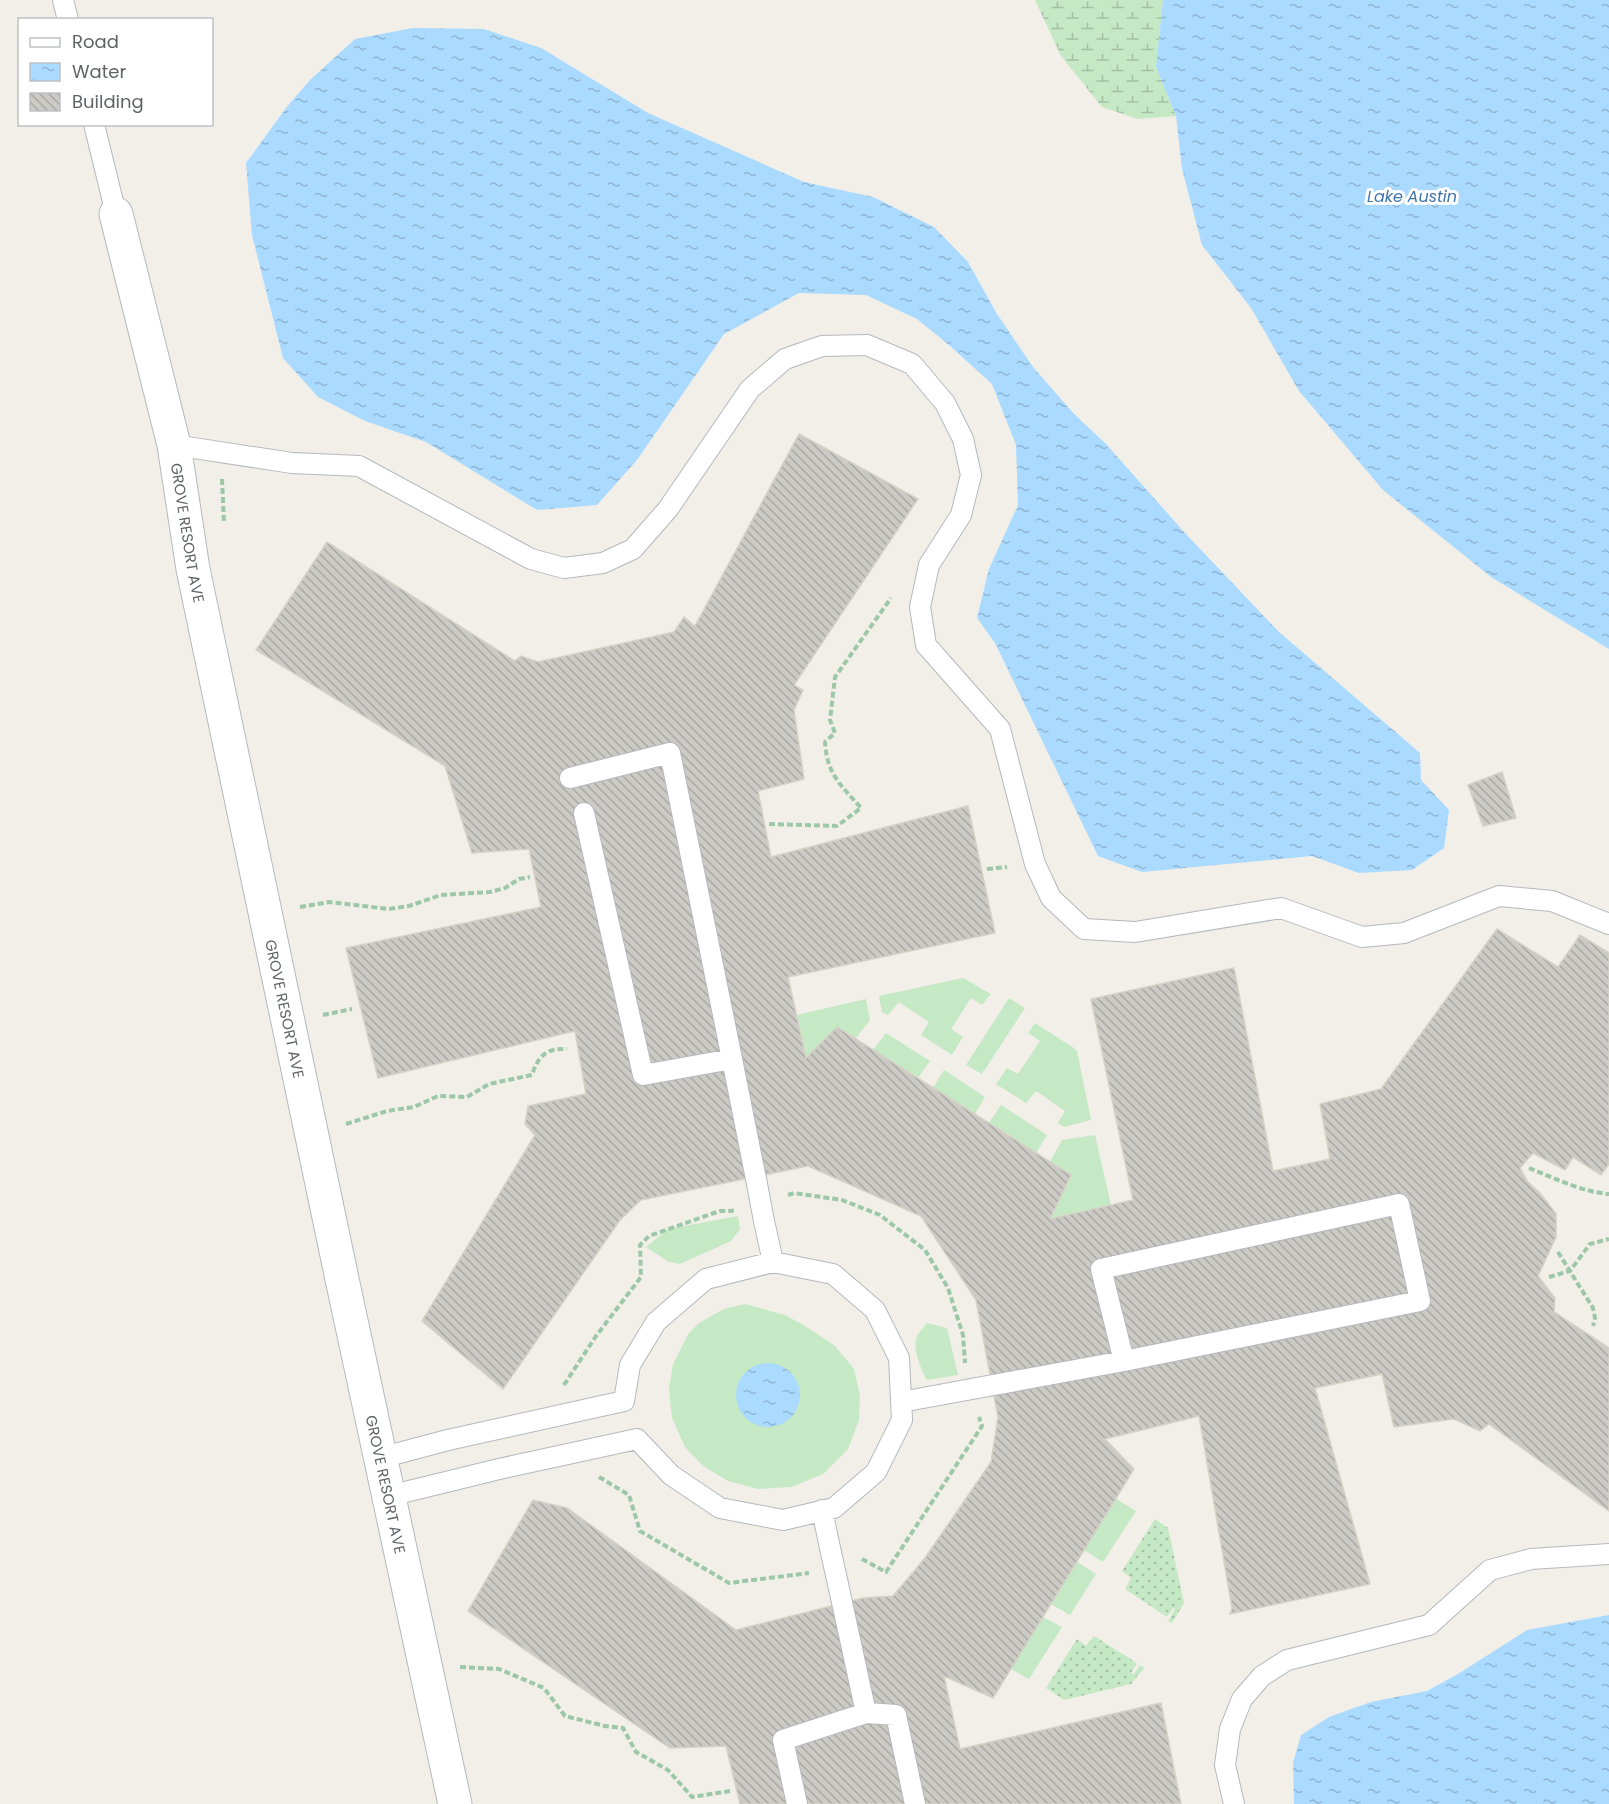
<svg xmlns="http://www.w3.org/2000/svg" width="1609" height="1804" font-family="Poppins,sans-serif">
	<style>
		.grass { fill: url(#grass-dots) }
		.wetland { fill: url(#wetland-marsh) }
		.garden { fill: #c5e8c5 }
		.water { fill: url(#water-ripples) }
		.building { fill: url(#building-back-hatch); stroke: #d6d1c6; stroke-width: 1.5 }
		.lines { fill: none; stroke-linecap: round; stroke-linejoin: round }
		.lane-casing { stroke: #b5b8bc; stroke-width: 22 }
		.street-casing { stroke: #b5b8bc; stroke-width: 35 }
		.path { stroke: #9cc7a9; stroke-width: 4; stroke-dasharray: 6 3; stroke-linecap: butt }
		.lane { stroke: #fff; stroke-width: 20 }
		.street { stroke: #fff; stroke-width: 33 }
		.lane-bridge-casing { stroke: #b5b8bc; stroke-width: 22; stroke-linecap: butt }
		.lane-bridge { stroke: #fff; stroke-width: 20 }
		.labels { text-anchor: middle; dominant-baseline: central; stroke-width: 6; stroke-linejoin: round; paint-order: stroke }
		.street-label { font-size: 15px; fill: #5f6368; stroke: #fff }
		.water-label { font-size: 16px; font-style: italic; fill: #4174aa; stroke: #fff }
	</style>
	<defs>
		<pattern id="grass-dots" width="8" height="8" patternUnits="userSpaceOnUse" patternTransform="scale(1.5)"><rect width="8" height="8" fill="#c5e8c5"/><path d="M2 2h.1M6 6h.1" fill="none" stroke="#a3c0a4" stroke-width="1.8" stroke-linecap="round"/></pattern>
		<pattern id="wetland-marsh" width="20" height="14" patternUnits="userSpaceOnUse" patternTransform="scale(1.5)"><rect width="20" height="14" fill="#c5e8c5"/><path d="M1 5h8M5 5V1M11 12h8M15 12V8" fill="none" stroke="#a3c0a4"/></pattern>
		<pattern id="water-ripples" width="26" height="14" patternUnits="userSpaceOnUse" patternTransform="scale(1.5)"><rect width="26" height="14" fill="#aadaff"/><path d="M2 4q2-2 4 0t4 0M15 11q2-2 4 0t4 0" fill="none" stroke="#8eb4d2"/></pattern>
		<pattern id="building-back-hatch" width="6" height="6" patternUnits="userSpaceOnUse" patternTransform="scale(1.5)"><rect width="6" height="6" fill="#cccac5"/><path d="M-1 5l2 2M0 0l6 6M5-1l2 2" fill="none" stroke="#a9a8a4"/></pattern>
	</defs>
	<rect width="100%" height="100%" fill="#f1efe8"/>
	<!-- grass -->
	<path class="grass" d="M1155,1519L1168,1528L1184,1603L1172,1623L1168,1621L1175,1609L1173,1608L1167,1617L1125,1589L1131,1578L1122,1571Z
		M1094,1636L1137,1663L1131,1673L1134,1674L1140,1665L1144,1668L1131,1684L1064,1700L1046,1688L1077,1639L1086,1646Z"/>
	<!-- wetland -->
	<path class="wetland" d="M1035,0H1163L1156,67L1176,116L1138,119L1102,107L1061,56Z"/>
	<!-- garden -->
	<path class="garden" d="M963,978L991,994L982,1005L971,998L951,1029L963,1037L952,1055L921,1035L929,1022L899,1002L888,1015L882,1012L879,996Z
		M1009,998L1025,1008L982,1074L966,1065Z
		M866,999L870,1020L856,1038L837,1027L806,1058L797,1015Z
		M1035,1023L1074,1048L1077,1051L1091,1120L1064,1127L1058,1123L1065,1111L1036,1091L1026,1103L996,1084L1007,1068L1018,1074L1040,1041L1028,1033Z
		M886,1033L930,1061L918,1078L873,1050Z
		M944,1070L985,1097L975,1114L933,1088Z
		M1001,1105L1047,1135L1036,1153L989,1123Z
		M1095,1135L1111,1205L1050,1219L1071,1176L1050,1162L1062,1140Z
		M738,1216L740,1229L731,1241L680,1264L669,1262L646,1247L668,1229Z
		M745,1304L785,1315L805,1326L835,1346L854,1369L860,1396L859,1420L848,1449L823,1474L791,1487L758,1489L728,1481L703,1466L685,1447L672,1418L669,1390L673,1364L689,1333L699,1323L724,1309Z
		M927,1323L947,1328L958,1375L927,1380C921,1369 912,1349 917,1336C919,1332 924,1327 927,1323Z
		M1116,1499L1136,1511L1103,1562L1084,1550Z
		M1077,1562L1096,1574L1070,1615L1051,1604Z
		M1043,1617L1062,1627L1029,1679L1011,1669Z"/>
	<!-- water -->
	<path class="water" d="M1163,0H1609V649L1491,577L1383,490L1299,391L1251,308L1202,245L1182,169L1176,116L1156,67Z
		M413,28L484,29L541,48L648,113L804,182L873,197L934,227L968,262L997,314L1033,367L1074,414L1106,444L1185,533L1279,632L1420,753L1421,780L1449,810L1444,848L1412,870L1359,873L1312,856L1142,872L1098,856L995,643L977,618L989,569L1018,505L1016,445L992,384L949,345L917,319L866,295L799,293L724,334L637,460L597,505L537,510L426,442L365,421L318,397L283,358L252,235L246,163L286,108L310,80L355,39Z
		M736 1395a32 32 0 1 1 64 0a32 32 0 1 1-64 0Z
		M1609,1615V1804H1294L1293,1763L1301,1735L1329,1717L1371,1702L1427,1691L1458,1674L1527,1630Z"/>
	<!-- building -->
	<path class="building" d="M799,434L918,499L794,685L803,690L794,710L804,779L758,791L771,857L968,806L995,933L788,977L806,1058L837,1027L1071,1175L1050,1219L1133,1200L1091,999L1234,968L1273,1171L1330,1159L1320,1104L1381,1089L1497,929L1558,967L1580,935L1609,953V1164L1601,1175L1573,1157L1565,1170L1533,1153L1520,1168L1528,1182L1540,1193L1556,1214V1237L1538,1276L1555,1298L1554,1312L1609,1348V1511L1489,1424L1480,1431L1454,1419L1394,1427L1382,1374L1315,1388L1370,1584L1230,1614L1232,1608L1199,1416L1105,1439L1134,1469L993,1698L944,1676L960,1749L1161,1703L1181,1804H740L726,1746L670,1748L468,1611L533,1500L567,1508L736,1630L863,1598L893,1596L925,1558L991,1462L998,1417L976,1300L921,1216L808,1166L641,1200L620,1220L503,1389L422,1321L535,1135L525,1124L528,1106L586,1094L575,1031L378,1078L346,948L541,907L529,849L472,853L445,766L256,650L327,542L515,661L521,656L538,662L674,632L684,617L695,626Z
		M1502,772L1516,818L1483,826L1468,785Z"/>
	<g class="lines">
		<!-- lane casing -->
		<g class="lane-casing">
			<path id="lane" d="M63,0L68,20
				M94,124L116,214
				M174,445L292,463L359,466L531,559L564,568L603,563L633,549L668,509L750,389L785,359L822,346L867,345L912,364L945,403L963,439L971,475L961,515L929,565L920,607L926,645L1000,729L1035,864L1051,898L1084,929L1135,932L1281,908L1362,937L1404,933L1499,896L1552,901L1609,924
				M570,778L670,753L732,1059L643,1075L584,813
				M732,1059L757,1184
				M764,1221L773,1262
				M901,1402L1124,1361L1101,1269L1399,1204L1420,1301L1124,1361
				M380,1458L448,1440L624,1401L630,1365L656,1322L706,1279L773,1262L833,1274L875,1310L899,1358L902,1420L876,1472L834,1508L783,1520L720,1508L671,1475L637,1439L499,1469L389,1496
				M822,1510L830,1548
				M838,1584L866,1713
				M797,1804L783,1740L866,1713L896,1715L915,1804
				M1234,1804L1225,1765L1230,1729L1242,1699L1262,1676L1287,1660L1429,1625L1490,1570L1531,1559L1609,1554"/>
		</g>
		<!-- street casing -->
		<g class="street-casing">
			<g id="street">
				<path id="s1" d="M116,214L174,445L193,569L342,1279L455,1804"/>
			</g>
		</g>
		<!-- path -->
		<path class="path" d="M222,479L224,523
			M769,824L837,826L861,808C841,785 827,775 825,742L835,733L830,720L835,677L891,598
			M987,869L1007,867
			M300,907L329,902L389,909L409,906L441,895L490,892L505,888L519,879L530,877
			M323,1015L352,1009
			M346,1124L387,1111L414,1107L438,1096L467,1097L489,1084L532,1075C538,1056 546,1048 567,1049
			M1529,1168C1554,1178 1582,1192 1609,1194
			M788,1195L794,1193L842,1200L880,1215L925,1250L948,1288L963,1335L965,1363
			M1558,1252L1593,1308L1595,1318L1593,1326
			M1549,1277L1570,1271L1590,1244L1609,1239
			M564,1385L596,1336L641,1277L640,1245L649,1236L720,1211H732L731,1207
			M599,1477L629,1495L640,1531L729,1583L809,1573
			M862,1559L886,1572L982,1426L979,1417
			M460,1667L499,1669L544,1688L565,1716L605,1726L623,1728L636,1752L668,1770L692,1797L730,1791"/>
		<!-- lane -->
		<use href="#lane" class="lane"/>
		<!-- street -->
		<use href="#street" class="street"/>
		<!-- lane-bridge casing -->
		<g class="lane-bridge-casing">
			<path id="lane-bridge" d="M757,1184L764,1221
				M830,1548L838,1584"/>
		</g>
		<!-- lane-bridge -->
		<use href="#lane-bridge" class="lane-bridge"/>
	</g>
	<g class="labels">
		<!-- street labels -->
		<g class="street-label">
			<text stroke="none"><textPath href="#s1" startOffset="327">GROVE RESORT AVE</textPath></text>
			<text stroke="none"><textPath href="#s1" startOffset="813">GROVE RESORT AVE</textPath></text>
			<text stroke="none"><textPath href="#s1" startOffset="1299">GROVE RESORT AVE</textPath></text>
		</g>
		<!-- water labels -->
		<g class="water-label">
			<text x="1412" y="196">Lake Austin</text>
		</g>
	</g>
	<!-- legend -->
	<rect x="18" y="18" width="195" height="108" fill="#ffffff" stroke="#bfc1c3" stroke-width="1.5"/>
	<rect x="30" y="38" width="30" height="9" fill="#ffffff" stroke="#bfc1c3" stroke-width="1.5"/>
	<text x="72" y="48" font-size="18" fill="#5f6368">Road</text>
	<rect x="30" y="63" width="30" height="18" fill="url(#water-ripples)" stroke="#bfc1c3" stroke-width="1.5"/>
	<text x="72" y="78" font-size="18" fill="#5f6368">Water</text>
	<rect x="30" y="93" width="30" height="18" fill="url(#building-back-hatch)" stroke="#bfc1c3" stroke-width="1.5"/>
	<text x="72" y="108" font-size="18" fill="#5f6368">Building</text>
</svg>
